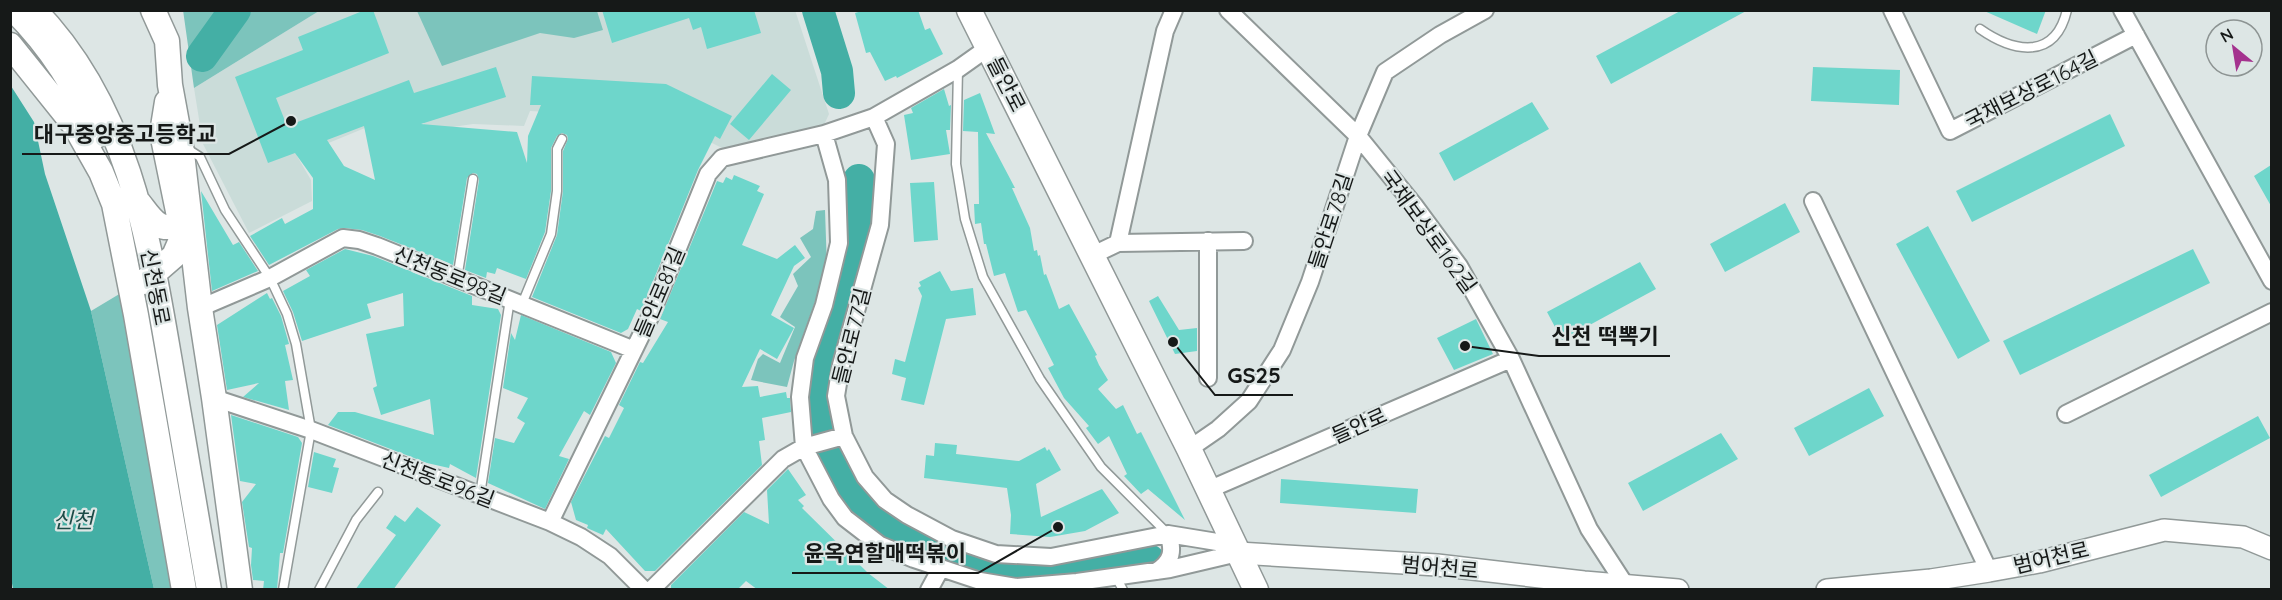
<svg xmlns="http://www.w3.org/2000/svg" width="2282" height="600" font-family="Quicksand,'Noto Sans KR',sans-serif">
	<style>
		.built { fill: #cadcd9 }
		.green { fill: #7cc4bc }
		.water { fill: #44afa5 }
		.lines { fill: none; stroke-linecap: round; stroke-linejoin: round }
		.river { stroke: #44afa5; stroke-width: 32 }
		.building { fill: #6ed6cb; fill-rule: evenodd }
		.service-casing { stroke: #919998; stroke-width: 11 }
		.minor-casing { stroke: #919998; stroke-width: 20 }
		.tertiary-casing { stroke: #919998; stroke-width: 24 }
		.secondary-casing { stroke: #919998; stroke-width: 27 }
		.service { stroke: #fff; stroke-width: 8 }
		.minor { stroke: #fff; stroke-width: 16 }
		.tertiary { stroke: #fff; stroke-width: 21 }
		.secondary { stroke: #fff; stroke-width: 24 }
		.labels { text-anchor: middle; dominant-baseline: central; stroke-width: 4.5; stroke-linejoin: round; paint-order: stroke }
		.street-label { font-size: 21px; fill: #161918; stroke: #dde6e5 }
		.water-label { font-size: 22px; font-style: italic; fill: #1c4b47; stroke: #dde6e5 }
		.leader { fill: none; stroke: #161918; stroke-width: 2 }
		.callout-dot { fill: #161918; stroke: #dde6e5; stroke-width: 2 }
		.callout-label { font-size: 22px; text-anchor: middle; font-weight: bold; fill: #161918; stroke: #dde6e5; stroke-width: 4.5; stroke-linejoin: round; paint-order: stroke }
	</style>
	<rect width="100%" height="100%" fill="#dde6e5"/>
	<!-- built -->
	<path class="built" d="M795,10L829,114L823,127L728,151L664,119L530,111L524,126L473,124L426,131L419,109L365,128L297,156L311,180L312,201L249,233L203,144L194,88L319,11Z"/>
	<!-- green -->
	<path class="green" d="M183,10H319V11L194,88Z
		M417,11H597L603,30L574,38L540,33L442,66Z
		M825,210L827,268L794,361L787,387L751,380L758,359L763,354L780,363L795,327L780,317L798,286L793,274L811,257L800,238L813,229L816,211Z
		M121,293L176,589H154L91,311Z"/>
	<!-- water -->
	<path class="water" d="M11,86L34,122L45,174L91,311L154,589H13L10,572Z"/>
	<g class="lines">
		<!-- river -->
		<path class="river" d="M818,10L837,71L839,93
			M202,56L235,10
			M859,180C860,194 863,211 861,225C852,285 824,342 819,403C815,446 853,501 887,526C907,541 930,548 953,555C980,565 1004,575 1032,576C1067,579 1114,566 1149,560"/>
	</g>
	<!-- building -->
	<path class="building" d="M365,10H373L389,53L276,98L287,126L409,80L414,93L496,67L506,97L421,124L517,132L527,163L528,136L541,105H530L532,76L666,84L732,116L720,139L715,136L698,170L641,311L637,309L628,329L621,333L532,297L557,235L563,191V151L568,139L567,135L562,133L557,136L551,148V191L545,232L526,279L497,268L495,274L487,272L486,278L465,270L479,180L477,174L473,173L467,178L453,265L380,236L362,230L344,228L338,229L269,265L250,236L282,218L285,224L313,209V178L295,153L268,163L235,77L303,50L298,37ZM364,126L375,180L344,166L327,140Z
		M602,10H754L761,33L707,49L701,27L693,30L689,18L612,43Z
		M865,10H918L925,30L930,28L943,54L897,78L896,76L885,81L870,52L866,53L855,13Z
		M1682,10H1748L1611,84L1596,56Z
		M1982,10H2046L2037,34Z
		M1813,67L1900,70L1899,105L1811,101Z
		M772,74L791,90L749,140L730,124Z
		M944,89L949,106L951,105L950,130H946L950,154L911,160L904,115L913,113L911,108Z
		M980,93L995,134L986,133L1015,188H1012L1030,228L1034,251L1037,250L1038,256L1040,255L1044,275L1046,274L1059,309L1069,304L1097,355L1095,356L1099,365L1108,380L1098,389L1116,409L1123,405L1137,434L1141,432L1185,520L1148,489L1141,494L1124,476L1127,474L1109,436L1098,444L1086,428L1089,426L1064,398L1048,368L1054,365L1026,310L1018,312L1005,273L994,276L986,244H984L981,223L975,224L974,204H979L978,132L963,131L964,100Z
		M1532,102L1549,129L1454,181L1439,153Z
		M2110,114L2125,146L1972,222L1956,191Z
		M2271,165V206L2254,176Z
		M734,175L760,186L757,191L764,194L742,245L777,259L795,245L805,258L794,266L771,315L794,328L777,359L760,349L742,387L758,386L760,397L786,392L787,398H790L791,412L762,418L765,440L759,441L762,465L655,571H645L606,529L603,535L587,528L588,525L576,520L571,502L605,436L609,438L624,408L619,405L640,362L643,363L668,322L660,319L717,181L723,183L726,177L732,180Z
		M934,182L938,240L914,242L910,183Z
		M201,191L233,245L239,242L258,271L212,291Z
		M1785,203L1800,232L1725,272L1710,244Z
		M1928,226L1990,341L1958,359L1896,244Z
		M345,249L373,256L472,296V305L498,309L501,315L476,478L450,464L449,468L427,463L328,425L338,412H355L434,435L430,399L381,415L373,388L377,386L366,334L404,326L403,293L367,304L371,318L302,341L293,312L283,291L310,276L306,270Z
		M2193,249L2210,283L2020,375L2003,341Z
		M1640,262L1656,289L1562,340L1547,312Z
		M940,271L951,291L973,288L976,315L946,319L924,405L901,400L906,378L892,374L895,359L905,362L922,296L918,288L921,286L919,282Z
		M267,293L270,299L272,298L281,316L289,344L285,345L293,380L285,381L289,410L243,397L259,383L227,390L217,325Z
		M1158,296L1179,330L1197,328V351L1175,354L1149,301Z
		M521,315L611,352L616,363L590,415L584,411L559,456L569,459L545,509L488,483L495,438L514,443L525,423L517,418L528,398L503,388L511,333L515,340Z
		M1476,319L1493,354L1454,370L1437,338Z
		M1869,388L1884,416L1809,456L1794,428Z
		M231,415L298,437L302,443L283,553H280L277,590H263L264,581L253,580L251,565L252,548L249,547L242,502L256,484L240,481Z
		M2258,416L2270,438L2161,497L2149,475Z
		M1721,433L1738,459L1643,511L1628,483Z
		M935,443L957,445L956,454L1019,461L1045,447L1047,451L1049,449L1061,470L1036,484L1041,517L1102,489L1119,513L1085,531L1050,537L1010,534L1011,515L1007,488L924,478L926,455L934,456Z
		M314,452L336,459L333,467L339,468L332,493L308,487Z
		M788,469L806,495L798,500L804,506L802,508L868,573L890,590H758L746,581L737,590H671V585L744,512L769,524L767,490Z
		M1281,479L1418,489L1416,513L1280,503Z
		M417,507L441,525L393,590H355L396,535L386,528L395,515L405,522Z"/>
	<g class="lines">
		<!-- service casing -->
		<g class="service-casing">
			<path id="service" d="M1980,29C2013,52 2055,61 2067,10
				M958,69L956,164L965,219L983,277L1040,379L1101,467L1168,534
				M186,148L200,157L225,210L270,278L287,314L296,344L311,430L283,590
				M457,279L473,179
				M522,304L551,234L557,191V149L562,139
				M480,495L510,299
				M1116,577L1123,590
				M319,590L356,520L378,492"/>
		</g>
		<!-- minor casing -->
		<g class="minor-casing">
			<path id="minor" d="M1228,10L1358,136L1414,205L1459,266L1511,359L1589,529L1626,586
				M1892,10L1950,131L2136,35
				M2122,10L2272,281
				M874,117L886,144L880,225L841,365L836,396L844,436L865,477L885,500L907,515L952,539L996,554L1051,557L1168,534L1217,542L1238,553
				M824,134L837,180L839,243L824,305L805,358L800,397L804,447L831,499L845,518L880,545L914,559L980,581L1016,587L1077,582L1170,569L1238,553
				M1813,201L1989,571
				M1208,241V378
				M1118,243L1244,241
				M1093,255L1118,243L1165,31L1174,10
				M200,308L270,278L343,238L359,240L377,246L634,350
				M214,398L311,430L550,522L581,537L610,556L644,590
				M2066,414L2272,312
				M1189,449L1218,429L1249,401L1282,350L1310,282L1358,136L1385,72L1440,35L1485,10
				M1208,490L1511,359
				M550,522L650,317L708,174L722,158L824,134L874,117L958,69L989,47
				M1157,571C1172,561 1174,551 1168,534
				M651,590L783,459L804,447L844,436
				M929,590L941,568"/>
		</g>
		<!-- tertiary casing -->
		<g class="tertiary-casing">
			<path id="tertiary" d="M1238,553L1437,565L1584,582L1678,590
				M1827,590L1931,580L1989,571L2039,562L2164,530L2243,537L2272,549"/>
		</g>
		<!-- secondary casing -->
		<g class="secondary-casing">
			<path id="secondary" d="M14,10C49,45 79,90 96,136
				M34,10C130,108 150,245 172,374C184,446 197,518 209,590
				M153,10L167,41L170,85L181,145L200,308L214,398L240,590
				M969,10L1189,449L1256,590
				M10,45L75,126L101,172L114,204L136,315L184,590
				M139,203C150,217 161,237 180,221L162,133L167,102
				M144,282L174,256L181,240L180,221"/>
		</g>
		<!-- service -->
		<use href="#service" class="service"/>
		<!-- minor -->
		<use href="#minor" class="minor"/>
		<!-- tertiary -->
		<use href="#tertiary" class="tertiary"/>
		<!-- secondary -->
		<use href="#secondary" class="secondary"/>
	</g>
	<g class="labels">
		<!-- street labels -->
		<g class="street-label">
			<text transform="translate(1007 84) rotate(63)">들안로</text>
			<text transform="translate(2031 89) rotate(-27)">국채보상로164길</text>
			<text transform="translate(1330 221) rotate(-72)">들안로78길</text>
			<text transform="translate(1429 231) rotate(54)">국채보상로162길</text>
			<text transform="translate(450 275) rotate(22)">신천동로98길</text>
			<text transform="translate(156 287) rotate(79)">신천동로</text>
			<text transform="translate(659 292) rotate(-67)">들안로81길</text>
			<text transform="translate(851 336) rotate(-76)">들안로77길</text>
			<text transform="translate(1359 425) rotate(-24)">들안로</text>
			<text transform="translate(438 479) rotate(21)">신천동로96길</text>
			<text transform="translate(2051 557) rotate(-13)">범어천로</text>
			<text transform="translate(1440 567) rotate(5)">범어천로</text>
		</g>
		<!-- water labels -->
		<g class="water-label">
			<text x="73" y="520">신천</text>
		</g>
	</g>
	<!-- callouts -->
	<path class="leader" d="M291 121L229 154H22M1465 346L1539 356H1670M1173 342L1215 395H1293M1058 527L978 573H792"/>
	<g class="callout-dot">
		<circle cx="291" cy="121" r="6"/>
		<circle cx="1465" cy="346" r="6"/>
		<circle cx="1173" cy="342" r="6"/>
		<circle cx="1058" cy="527" r="6"/>
	</g>
	<g class="callout-label">
		<text x="125" y="142">대구중앙중고등학교</text>
		<text x="1605" y="344">신천 떡뽁기</text>
		<text x="1254" y="383">GS25</text>
		<text x="885" y="561">윤옥연할매떡볶이</text>
	</g>
	<!-- border -->
	<rect width="2282" height="600" fill="none" stroke="#161918" stroke-width="24"/>
	<!-- north arrow -->
	<g transform="translate(2234 48) rotate(330)"><circle r="28" fill="#dde6e5" stroke="#8d9493" stroke-width="1.5"/>
	<path d="M0-4.5L10 22L0 15L-10 22Z" fill="#a4328e"/>
	<text y="-9" font-size="16" font-weight="bold" text-anchor="middle" fill="#161918">N</text>
	</g>
</svg>
